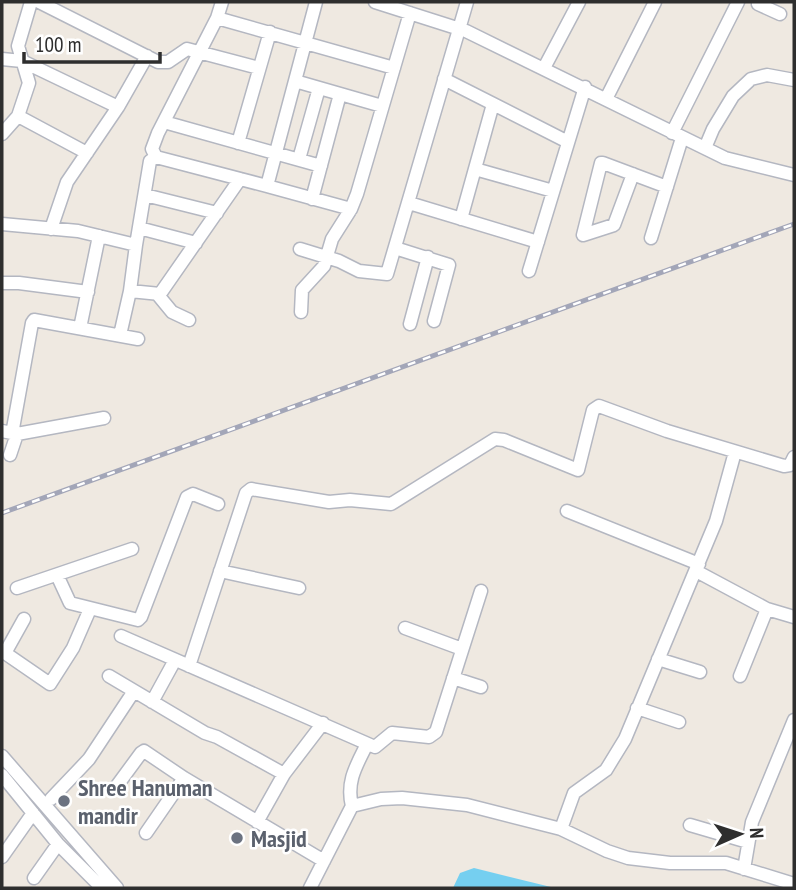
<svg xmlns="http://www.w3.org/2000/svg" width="796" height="890" font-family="'PT Sans Narrow',sans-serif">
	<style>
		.water { fill: #75cff0 }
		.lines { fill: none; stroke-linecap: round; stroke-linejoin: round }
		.minor-casing { stroke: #b4b7c1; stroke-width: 15 }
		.minor { stroke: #fff; stroke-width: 12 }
		.rail-casing { stroke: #a3a6b8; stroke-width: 5 }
		.rail { stroke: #fff; stroke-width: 2.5; stroke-dasharray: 8; stroke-linecap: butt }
		.worship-dot { fill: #6b7280; stroke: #fff; stroke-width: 2.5 }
		.labels { text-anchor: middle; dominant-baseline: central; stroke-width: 5; stroke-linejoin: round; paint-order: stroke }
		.worship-label { font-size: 24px; font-weight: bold; fill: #5b616d; stroke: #fff; text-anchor: start }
	</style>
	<rect width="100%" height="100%" fill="#efe9e1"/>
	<!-- water -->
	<path class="water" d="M474,868L555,888H453L460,873Z"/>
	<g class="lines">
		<!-- minor casing -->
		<g class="minor-casing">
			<path id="minor" d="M39,2L158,62H168L187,49L259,68
				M375,2L466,31L725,158L794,175
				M758,4L780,14
				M217,18L394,68
				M2,59L22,61L118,107
				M544,68L579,2
				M444,79L568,142
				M295,81L382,106
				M606,99L655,2
				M18,116L87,153
				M164,122L321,166
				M672,133L738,2
				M2,134L18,116L29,83L18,46L31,2
				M238,143L270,32
				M705,148L713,129L733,96L751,79L767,75L794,80
				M156,157L152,149L158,133L217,18L222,2
				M299,159L319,88
				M475,169L553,191
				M633,174L614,225L583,235L601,163H603L667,187
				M267,186L351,209
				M145,195L217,213
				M312,199L340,94
				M409,203L538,242
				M461,219L493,104
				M2,224L78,231L136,245L150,161L156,157L267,186L316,2
				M139,228L196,243
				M51,229L67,182L118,107L147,56
				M651,238L682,138
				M136,245L130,291L160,294L240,179
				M395,248L449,265L434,321
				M300,249L339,261L359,271L387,274L467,2
				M529,271L585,87
				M2,283H19L88,292
				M158,295L172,312L189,320
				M301,312L302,290L324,266L332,239L351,209L357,194L410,13
				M410,324L428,257
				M80,328L99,236
				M120,335L130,291
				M2,431L17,434L104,418
				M12,434L32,323L34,320L138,339
				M10,455L17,434
				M567,511L699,564
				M220,571L299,588
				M696,571L767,609L794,617
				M57,575L70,603L138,620L141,617L187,497L193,494L218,504
				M17,588L132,549
				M405,628L462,649
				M121,636L375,747L392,733L429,737L436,732L481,591
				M2,651L50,684L73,648L90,609
				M5,653L24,619
				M658,659L700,672
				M189,666L246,493L251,489L329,502L350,500L391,504L495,439L504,440L578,470L593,410L599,406L667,431L784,466L790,465L794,457
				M109,676L205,733L217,737L284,774
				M740,676L767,609
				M453,678L481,687
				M152,702L175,660
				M637,708L679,722
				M2,756L117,888
				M2,775L58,844L102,888
				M116,787L141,753L144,751L184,778L324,861
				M51,799L89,759L134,691
				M352,806C346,782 356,766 367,744
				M257,822L284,774L323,723
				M690,825L748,842
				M561,829L574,793L606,770L625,739L716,521L735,452
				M146,833L184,778
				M2,857L33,813
				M744,869L752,822L794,720
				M34,878L58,844
				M310,888L352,806L381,799L402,798L467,805L561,829L607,851L628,858L670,863H726L794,884"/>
		</g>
		<!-- minor -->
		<use href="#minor" class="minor"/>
		<!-- rail casing -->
		<g class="rail-casing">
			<path id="rail" d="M2,513L794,224"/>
		</g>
		<!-- rail -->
		<use href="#rail" class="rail"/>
	</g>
	<!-- markers -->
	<g class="worship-dot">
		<circle cx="64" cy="801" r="7"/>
		<circle cx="237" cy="838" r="7"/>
	</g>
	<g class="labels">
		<!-- worship labels -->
		<g class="worship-label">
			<text x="78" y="787">Shree Hanuman<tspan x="78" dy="28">mandir</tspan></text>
			<text x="251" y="838">Masjid</text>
		</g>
	</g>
	<!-- border -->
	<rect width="796" height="890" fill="none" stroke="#2e2e2e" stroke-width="7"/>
	<!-- north arrow -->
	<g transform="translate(740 834) rotate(87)" stroke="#ffffff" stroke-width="5" paint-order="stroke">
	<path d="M0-5L12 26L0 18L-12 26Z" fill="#2e2e2e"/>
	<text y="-10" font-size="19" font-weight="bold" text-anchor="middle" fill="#2e2e2e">N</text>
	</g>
	<!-- scale -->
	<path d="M24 52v10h136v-10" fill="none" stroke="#2e2e2e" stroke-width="3.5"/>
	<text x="35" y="52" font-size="21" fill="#2e2e2e" stroke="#ffffff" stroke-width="5" paint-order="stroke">100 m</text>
</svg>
